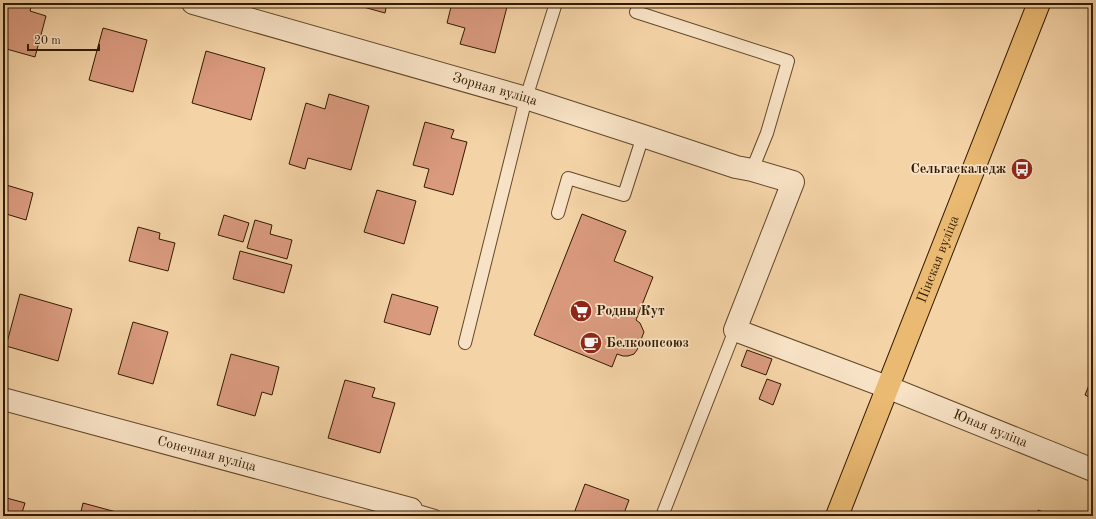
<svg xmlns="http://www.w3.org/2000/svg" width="1096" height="519" font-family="'Old Standard TT',serif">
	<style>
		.building { fill: #da9a7e; stroke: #311a01 }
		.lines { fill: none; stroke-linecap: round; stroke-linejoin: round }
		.service-casing { stroke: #62482a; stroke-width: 14 }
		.minor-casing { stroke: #62482a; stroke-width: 24 }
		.primary-casing { stroke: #311a01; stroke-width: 24 }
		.service { stroke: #f8e2c5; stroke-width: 12 }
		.minor { stroke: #f8e2c5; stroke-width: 22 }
		.primary { stroke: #eaba73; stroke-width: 22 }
		.labels { text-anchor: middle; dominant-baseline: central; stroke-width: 3.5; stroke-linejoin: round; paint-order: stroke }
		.street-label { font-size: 14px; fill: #311a01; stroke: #f8e2c5 }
		.poi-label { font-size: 14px; font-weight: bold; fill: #311a01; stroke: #f8e2c5; text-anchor: start }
	</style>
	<rect width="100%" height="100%" fill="#f4d3a6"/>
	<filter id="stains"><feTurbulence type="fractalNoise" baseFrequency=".005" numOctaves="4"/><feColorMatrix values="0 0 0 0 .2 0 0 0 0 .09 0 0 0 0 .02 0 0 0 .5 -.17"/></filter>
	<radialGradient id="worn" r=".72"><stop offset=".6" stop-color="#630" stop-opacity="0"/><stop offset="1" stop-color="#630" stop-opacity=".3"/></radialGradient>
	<!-- building -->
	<path class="building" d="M3,3H28L32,4L30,11L46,16L35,57L3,48Z
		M349,3H387L385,13Z
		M452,3H508L495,53L460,44L465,28L447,23Z
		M103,28L147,40L133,92L89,80Z
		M206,51L265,68L251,120L192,103Z
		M329,94L369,106L351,170L308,158L305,169L289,164L306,103L325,109Z
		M425,122L454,130L451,138L467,142L453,195L424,187L429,169L413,165Z
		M3,184L33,193L26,220L3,213Z
		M377,190L416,201L404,244L364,232Z
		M582,214L626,231L614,261L653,277L636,320L640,323L644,332L637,350L634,354L628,356H623L617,354L612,367L534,335Z
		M224,215L249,223L243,242L218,235Z
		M255,220L272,225L270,234L292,240L287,259L247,248Z
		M138,227L160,233L159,239L175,243L168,271L129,261Z
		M240,251L292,265L284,293L233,279Z
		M20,294L72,309L58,361L6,346Z
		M392,294L438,307L430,335L384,322Z
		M133,322L168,332L153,384L118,374Z
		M747,350L772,359L766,375L741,366Z
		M231,354L279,367L272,395L262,392L255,416L217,405Z
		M1093,375V399L1085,395Z
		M767,379L781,384L773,405L759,399Z
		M345,380L375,388L372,397L395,403L380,453L328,438Z
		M585,484L629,500L623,516H573Z
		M3,497L25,503L21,516H3Z
		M83,503L131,516H80Z
		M1038,510L1054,516H1036Z
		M194,511L212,516H192Z"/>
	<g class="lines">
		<!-- service casing -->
		<g class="service-casing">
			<path id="service" d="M636,12L788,61L767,133L752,170
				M558,213L568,178L624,195L643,136
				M465,343L526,98L556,3
				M411,509L435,516
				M662,516L735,330"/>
		</g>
		<!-- minor casing -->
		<g class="minor-casing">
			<g id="minor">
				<path id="s1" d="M193,3L526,98L643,136L736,167L752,170L793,182L735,330L887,387L1093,470"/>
				<path id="s2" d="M3,399L411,509L409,516"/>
			</g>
		</g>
		<!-- primary casing -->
		<g class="primary-casing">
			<g id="primary">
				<path id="s3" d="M837,516L1039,3"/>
			</g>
		</g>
		<!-- service -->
		<use href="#service" class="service"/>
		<!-- minor -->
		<use href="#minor" class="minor"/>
		<!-- primary -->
		<use href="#primary" class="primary"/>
	</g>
	<!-- icons -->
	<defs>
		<g id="bus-disc" transform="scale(1.15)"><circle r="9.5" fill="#8f2418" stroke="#f8e2c5"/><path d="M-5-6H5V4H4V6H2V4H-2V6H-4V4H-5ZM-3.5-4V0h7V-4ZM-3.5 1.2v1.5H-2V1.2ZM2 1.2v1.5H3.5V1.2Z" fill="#fff"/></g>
		<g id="supermarket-disc" transform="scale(1.15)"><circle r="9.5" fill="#8f2418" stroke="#f8e2c5"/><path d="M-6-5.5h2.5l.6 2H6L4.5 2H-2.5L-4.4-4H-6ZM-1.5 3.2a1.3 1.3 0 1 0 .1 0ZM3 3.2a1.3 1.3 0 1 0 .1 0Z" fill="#fff"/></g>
		<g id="cafe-disc" transform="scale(1.15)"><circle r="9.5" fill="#8f2418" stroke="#f8e2c5"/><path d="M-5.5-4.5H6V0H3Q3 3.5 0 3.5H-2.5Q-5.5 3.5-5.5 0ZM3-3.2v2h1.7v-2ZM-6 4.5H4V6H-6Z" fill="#fff"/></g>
	</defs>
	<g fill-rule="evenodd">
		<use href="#bus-disc" x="1022" y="169"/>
		<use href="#supermarket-disc" x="581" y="311"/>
		<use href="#cafe-disc" x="591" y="343"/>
	</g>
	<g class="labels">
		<!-- street labels -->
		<g class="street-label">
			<text stroke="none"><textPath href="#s1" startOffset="314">Зорная вуліца</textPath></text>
			<text stroke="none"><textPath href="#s3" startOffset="276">Пінская вуліца</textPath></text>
			<text stroke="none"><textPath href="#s1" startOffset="1059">Юная вуліца</textPath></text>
			<text stroke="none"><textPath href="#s2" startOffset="211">Сонечная вуліца</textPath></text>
		</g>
		<!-- poi labels -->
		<g class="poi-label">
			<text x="1006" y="169" text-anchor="end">Сельгаскаледж</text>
			<text x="596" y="311">Родны Кут</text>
			<text x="606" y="343">Белкоопсоюз</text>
		</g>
	</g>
	<!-- margin -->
	<rect width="1096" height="519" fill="none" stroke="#f4d3a6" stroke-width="16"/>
	<rect x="4" y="4" width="1088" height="511" fill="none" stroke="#311a01" stroke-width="2"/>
	<rect x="8" y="8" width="1080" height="503" fill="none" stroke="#311a01"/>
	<!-- scale -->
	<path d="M28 44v6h71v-6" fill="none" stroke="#311a01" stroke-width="2"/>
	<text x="34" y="44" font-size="12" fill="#311a01" stroke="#f8e2c5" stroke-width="3" paint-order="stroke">20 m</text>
	<rect width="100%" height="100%" filter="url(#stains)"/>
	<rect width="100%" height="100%" fill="url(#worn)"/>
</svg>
